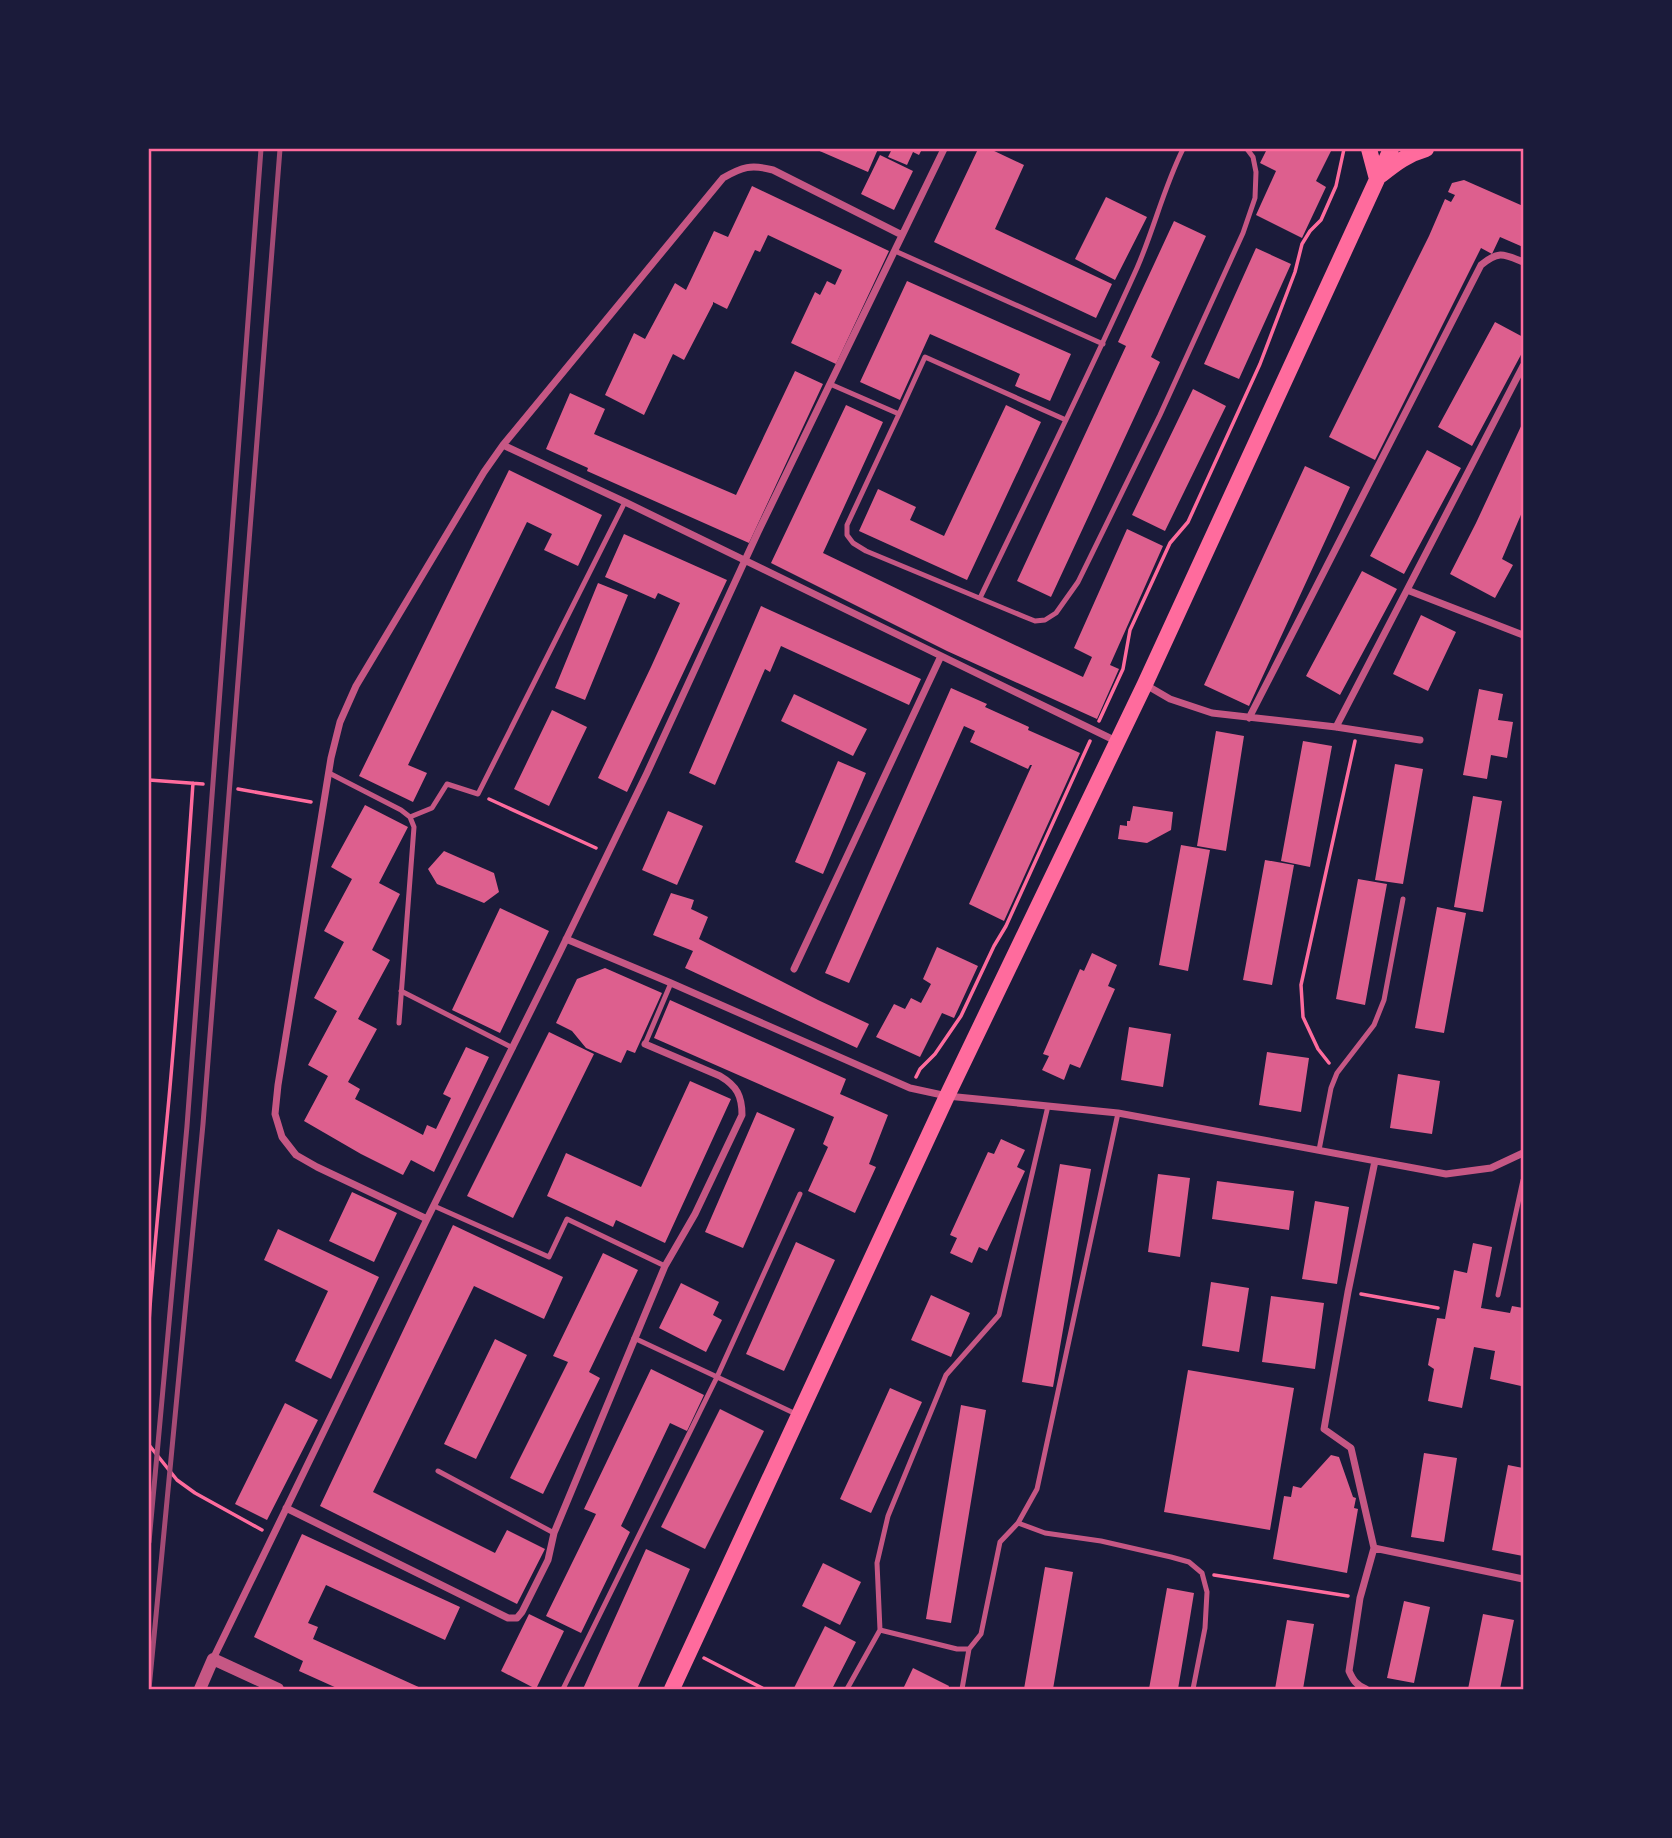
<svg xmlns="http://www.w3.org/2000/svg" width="1672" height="1838" font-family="Lato,sans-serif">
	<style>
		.building { fill: #dd5f8e }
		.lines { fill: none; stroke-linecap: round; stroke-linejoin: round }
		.path { stroke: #ff6b9d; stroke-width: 3.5 }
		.service { stroke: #c65784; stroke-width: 5 }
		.minor { stroke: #c65784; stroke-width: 7 }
		.tertiary { stroke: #c65784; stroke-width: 12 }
		.primary { stroke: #ff6b9d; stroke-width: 16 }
		.rail { stroke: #a44b75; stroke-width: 5 }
		.neatline { fill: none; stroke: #ff6b9d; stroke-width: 2.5 }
	</style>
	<rect width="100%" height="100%" fill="#1b1b3a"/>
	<!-- building -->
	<path class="building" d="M815,149H878L868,172Z
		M892,149H922L919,155L913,152L907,165L888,157Z
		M978,149H990L1024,165L995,229L1112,284L1096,318L934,242Z
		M1267,149H1332L1316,181L1326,187L1302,238L1256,215L1276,171L1260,163Z
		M880,155L913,171L894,210L861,194Z
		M1464,180L1523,206V247L1500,237L1492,254L1481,248L1375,460L1329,437L1429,236L1445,199L1451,202L1455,195L1448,192L1452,183Z
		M752,186L889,251L836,364L791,343L815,292L820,295L827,281L835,285L842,270L768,235L760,252L755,250L727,309L713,302V304L684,360L673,354L644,415L605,395L634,333L645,339L675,283L686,290L714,231L728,237Z
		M1106,197L1147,217L1115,280L1075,259Z
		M1174,221L1206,236L1151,357L1160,362L1051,597L1017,581L1126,346L1118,342Z
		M1256,248L1291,264L1239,379L1204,364Z
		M907,281L1071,354L1050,401L1015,386L1020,374L930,334L900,400L860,382Z
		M1495,322L1523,337V351L1472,446L1438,427Z
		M795,371L823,384L749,543L587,471L588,468L546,449L570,393L605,409L594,434L736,495Z
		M1193,389L1226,406L1165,531L1132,515Z
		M846,405L883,422L823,553L962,620L1083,677L1092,657L1074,648L1127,529L1163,546L1110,665L1119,669L1097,719L947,651L771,563Z
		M1006,405L1041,422L967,580L859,531L878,489L916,507L910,520L944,536Z
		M1523,422V510L1502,559L1513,565L1495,598L1450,574L1476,523Z
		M1427,450L1461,468L1404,574L1370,556Z
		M1305,466L1350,487L1249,706L1204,685Z
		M509,470L602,515L578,566L544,550L552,534L527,522L408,765L427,773L413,802L359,776Z
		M624,534L727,580L627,792L598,778L651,667L680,603L658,593L655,599L605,577Z
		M1362,571L1397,589L1340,695L1306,676Z
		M598,583L628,595L585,700L555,688Z
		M761,606L921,679L909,705L781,646L770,672L765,669L715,785L689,773Z
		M1421,615L1456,632L1428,691L1393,674Z
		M951,688L987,704L985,707L1029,727L1028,730L1080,753L1004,921L969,904L1032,765H1030L1028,769L970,742L975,731L964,726L849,983L825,973Z
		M1479,689L1503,694L1498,720L1513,722L1507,758L1491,755L1487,779L1463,775Z
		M794,694L867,729L853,756L781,721Z
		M552,710L587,727L549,806L514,789Z
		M1216,731L1244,736L1226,851L1197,846Z
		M1303,741L1332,746L1310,867L1281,861Z
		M838,761L866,773L823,874L795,862Z
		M1395,764L1423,769L1403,884L1375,880Z
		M1473,796L1502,801L1483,912L1454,907Z
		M365,805L408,827L379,883L400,894L372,950L390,960L358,1019L377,1029L348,1082L360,1089L355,1099L423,1135L427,1125L436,1129L451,1098L443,1094L466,1047L489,1057L434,1172L411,1160L403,1175L361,1154L304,1121L328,1076L308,1065L337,1011L314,998L344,942L324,931L352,879L331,867Z
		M1133,806L1173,812L1171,830L1147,843L1118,839L1120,825L1127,826V821H1130Z
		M668,811L703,826L677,885L642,870Z
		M1181,845L1210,850L1188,971L1159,965Z
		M444,851L494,873L499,892L484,903L437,884L428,869Z
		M1265,860L1294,865L1272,985L1243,980Z
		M1358,879L1387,884L1365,1005L1336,999Z
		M671,893L694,900L691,909L708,917L699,939L818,1000L869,1024L857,1048L685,968L693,951L653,935Z
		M1437,907L1466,913L1444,1033L1415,1028Z
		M500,908L549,931L500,1033L452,1010Z
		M937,947L978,966L954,1018L942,1013L920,1057L876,1037L894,1004L905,1009L911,998L921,1003L931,984L923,979Z
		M1092,953L1117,965L1108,986L1115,989L1080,1068L1070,1064L1064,1080L1042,1070L1049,1056L1043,1054L1080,969L1084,971Z
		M605,968L662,993L635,1053L627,1050L621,1063L586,1048L572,1031L556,1023L577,979Z
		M670,1000L846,1079L840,1094L888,1115L869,1164L876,1167L855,1213L808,1191L828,1147L823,1144L834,1117L654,1038Z
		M1129,1027L1171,1034L1163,1087L1121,1080Z
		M549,1032L594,1054L513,1218L467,1196Z
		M1267,1052L1309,1058L1301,1112L1259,1105Z
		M1398,1074L1440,1081L1432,1134L1390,1128Z
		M690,1081L731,1099L665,1243L616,1220L613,1227L547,1196L566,1153L641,1187Z
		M757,1112L795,1129L743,1248L705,1232Z
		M1001,1139L1025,1150L1017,1167L1025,1171L987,1251L979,1247L972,1263L950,1253L957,1238L950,1235L988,1152L994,1154Z
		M1060,1164L1091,1169L1053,1387L1022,1382Z
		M1158,1174L1190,1178L1180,1257L1148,1252Z
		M1217,1181L1294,1191L1289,1230L1212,1219Z
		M352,1192L397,1213L374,1262L329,1241Z
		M1315,1201L1349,1207L1337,1284L1302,1279Z
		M453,1225L563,1277L544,1319L474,1286L373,1492L495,1553L507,1530L545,1549L517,1604L320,1506Z
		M278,1229L379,1277L331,1379L295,1361L328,1291L264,1260Z
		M796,1242L835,1260L784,1371L746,1354Z
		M1473,1243L1492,1247L1481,1308L1510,1313L1512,1306L1523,1308V1372L1521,1386L1490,1379L1495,1351L1474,1347L1462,1408L1428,1401L1434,1369L1428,1365L1437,1318L1445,1319L1454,1270L1467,1273Z
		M603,1253L638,1270L589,1372L600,1378L543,1494L510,1478L568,1362L553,1356Z
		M1211,1282L1249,1288L1239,1352L1202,1346Z
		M681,1283L719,1302L713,1315L722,1320L706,1352L659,1328Z
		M931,1295L970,1313L951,1357L911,1340Z
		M1271,1296L1324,1303L1315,1369L1262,1362Z
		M495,1339L527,1355L476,1459L444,1444Z
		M651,1369L704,1395L687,1431L670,1423L621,1526L630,1532L581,1633L546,1616L596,1514L584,1509Z
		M1188,1370L1294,1388L1270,1530L1164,1512Z
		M890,1388L922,1402L871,1513L840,1499Z
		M285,1403L318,1420L267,1520L235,1504Z
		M961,1405L986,1410L951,1623L926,1619Z
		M720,1409L764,1431L705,1549L661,1527Z
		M1424,1453L1457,1458L1444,1542L1411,1537Z
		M1331,1455L1339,1457L1353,1497L1356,1498L1354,1508L1358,1509L1347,1573L1273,1559L1284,1496L1291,1497L1293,1486L1301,1488Z
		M1508,1465L1523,1468V1556L1492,1550Z
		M302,1534L460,1607L445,1640L326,1585L308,1623L318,1627L313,1639L423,1689H339L299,1671L303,1661L254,1637Z
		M646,1549L690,1569L637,1689H583Z
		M823,1563L861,1582L840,1625L802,1606Z
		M1045,1567L1073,1572L1053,1689H1024Z
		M1167,1588L1194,1593L1187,1636L1178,1689H1149Z
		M1404,1601L1430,1607L1414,1683L1387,1678Z
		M529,1614L564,1631L536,1689L501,1671Z
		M1483,1614L1514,1620L1500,1689H1468Z
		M1287,1620L1314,1624L1303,1689H1275Z
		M825,1626L856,1642L832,1689H796L794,1688Z
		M913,1668L949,1686L948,1689H903Z"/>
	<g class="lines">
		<!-- path -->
		<path class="path" d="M1099,721L1123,669L1130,630L1170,543L1188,522L1260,364L1295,272L1302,244L1310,231L1321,220L1336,186L1344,149
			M149,780L203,784
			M238,789L311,802
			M489,799L596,848
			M1329,1063L1318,1049L1303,1017L1301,985L1355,741
			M916,1077L920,1069L935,1054L961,1016L994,946L1006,926L1090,741
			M1361,1294L1438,1308
			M149,1322C154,1243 163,1165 170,1087C179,986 186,884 193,783
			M149,1440V1445L177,1480L195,1493L262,1530
			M1214,1575L1348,1596
			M704,1658L764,1689"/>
		<!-- service -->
		<path class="service" d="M895,251L1103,344
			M830,384L899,414L847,525V535L853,543L866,551L1025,617L1035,621L1045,620L1056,613L1078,582L1160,415L1243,233L1255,198L1256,172L1253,157L1247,149
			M899,414L925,357L1066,420
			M980,598C1033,488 1087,379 1137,268C1154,229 1164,187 1183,149
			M329,773L401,810L410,817L414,827L399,1023
			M410,817L432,808L447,784L478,794L625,502
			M401,991L513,1048
			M645,1044L671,983
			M1319,1150L1331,1088L1337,1073L1374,1025L1384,1000L1403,899
			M434,1206L549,1257L567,1219L665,1266
			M1498,1295L1523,1180
			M634,1338L796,1414
			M438,1471L554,1533
			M1018,1523L1045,1533L1101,1541L1171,1557L1189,1562L1202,1573L1207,1592L1205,1628L1193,1689
			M880,1630L957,1649H969L981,1634L1000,1542L1018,1523L1037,1489L1118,1113
			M563,1689L717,1377L800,1194
			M847,1689L880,1630L877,1563L888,1516L946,1375L999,1315L1048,1106
			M962,1689L969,1649"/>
		<!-- minor -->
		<path class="minor" d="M503,445L625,502L1116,741
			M1407,590L1523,635
			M1146,685L1170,699L1212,713L1336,727L1420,740
			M1249,718L1481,265C1499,250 1504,254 1523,262
			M1336,727L1523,366
			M566,939L671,983L910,1088L947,1096L1118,1113L1446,1174L1491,1168L1523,1153
			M794,969L941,656
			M427,1219L317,1167L296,1155L282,1137L275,1114L278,1085L331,758L340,722L356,686L484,472L503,445L723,178C742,167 751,164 773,170L902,235
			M286,1508L508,1618H517L522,1612L548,1560L554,1533L665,1266L695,1214L742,1115C742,1096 737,1086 720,1076L645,1044
			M1374,1548L1523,1579
			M213,1659L427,1219L559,954L647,773L758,532L944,149
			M1366,1689C1356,1685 1353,1680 1349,1671L1360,1598L1374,1548L1351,1448L1324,1429L1348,1292L1375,1161"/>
		<!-- tertiary -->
		<path class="tertiary" d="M200,1689L213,1659L278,1689"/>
		<!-- primary -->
		<path class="primary" d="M1369,149L1377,179
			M1381,175C1396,163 1408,154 1426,149
			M672,1689L947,1096L1145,684L1391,149"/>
		<!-- rail -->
		<path class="rail" d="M149,1542L187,1126L261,149
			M149,1689L203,1124L280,149"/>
	</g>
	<!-- border -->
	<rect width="1672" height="1838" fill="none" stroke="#1b1b3a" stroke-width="301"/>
	<rect x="150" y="150" width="1372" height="1538" class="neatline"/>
</svg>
